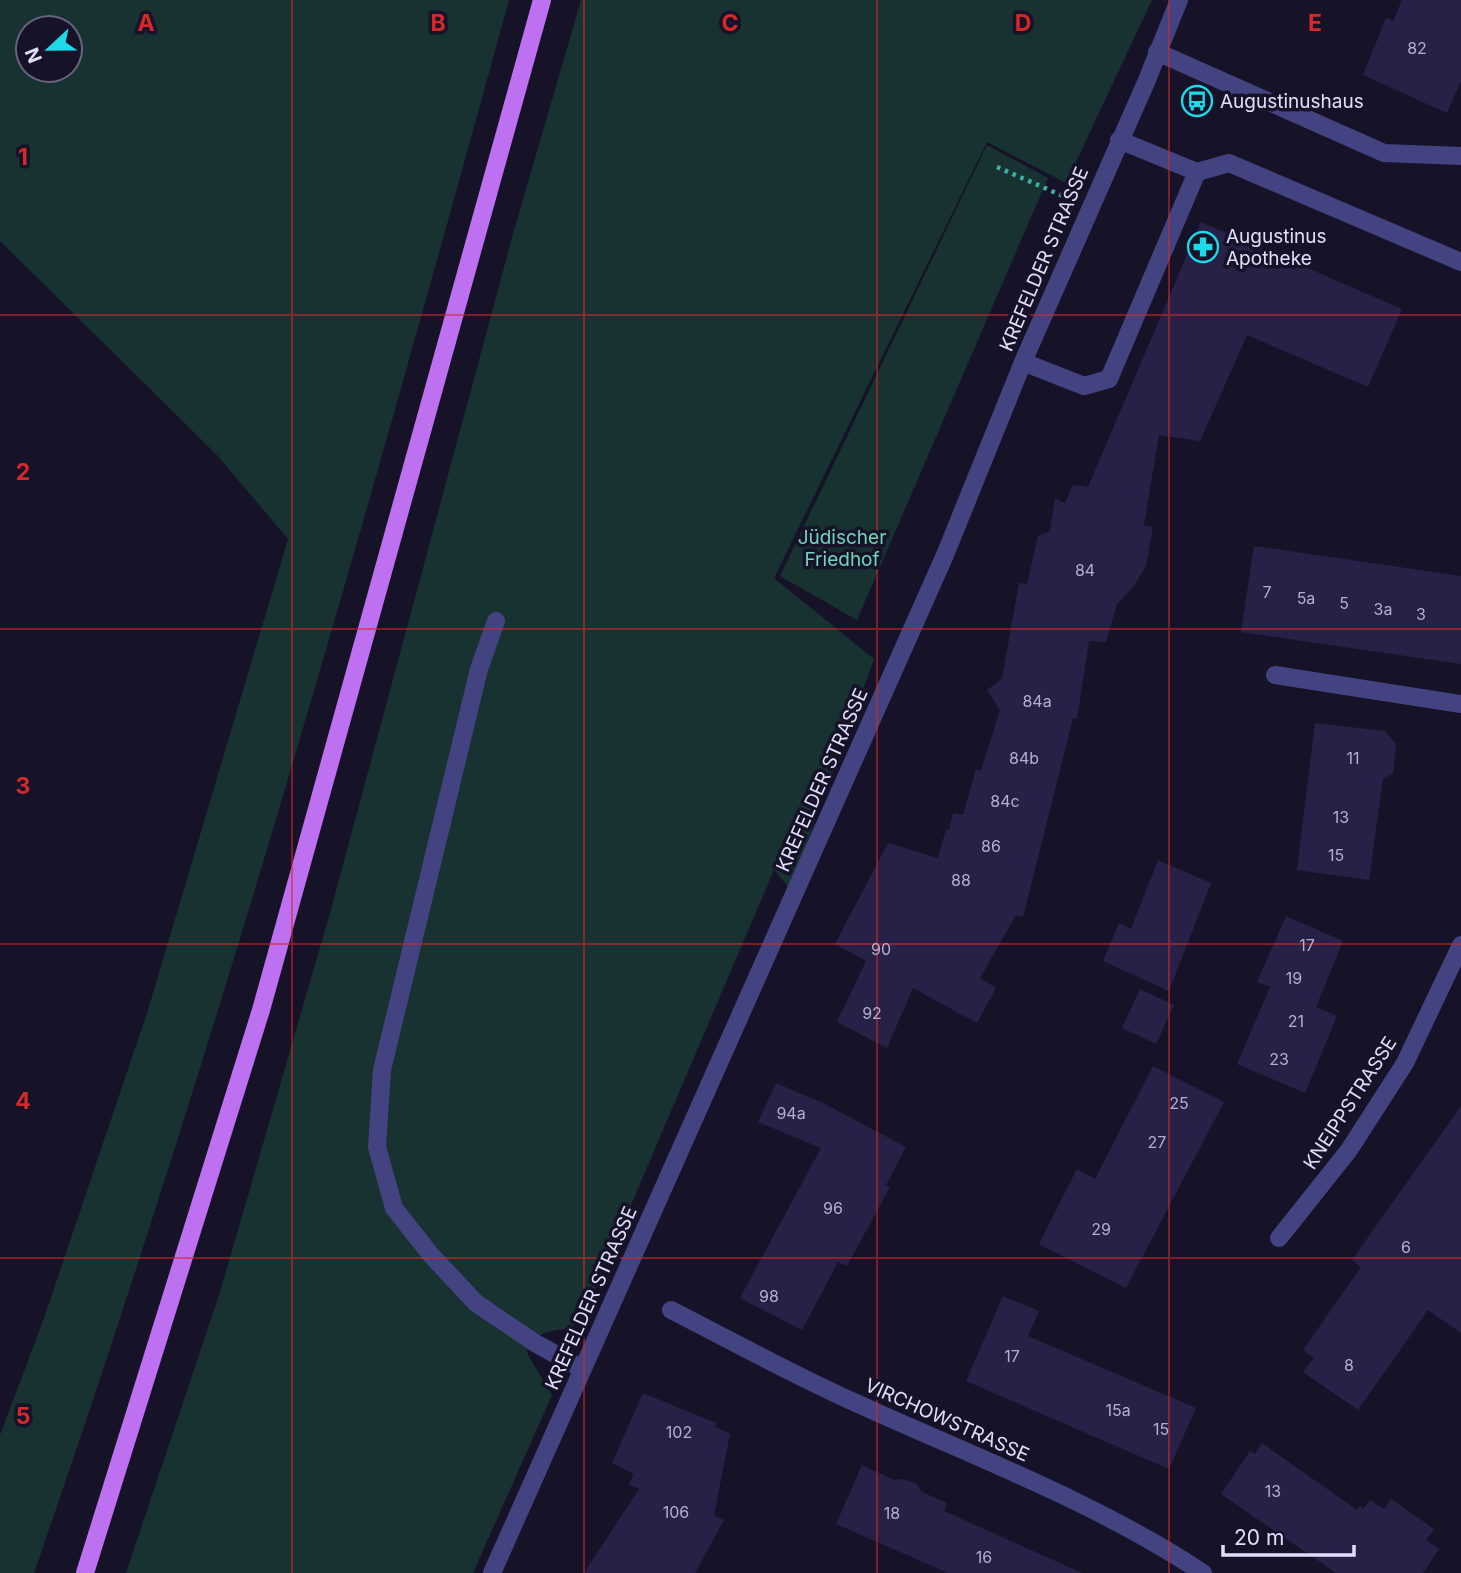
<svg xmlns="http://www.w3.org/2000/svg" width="1461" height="1573" font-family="Inter,sans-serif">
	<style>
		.green { fill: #173230; fill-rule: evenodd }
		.building { fill: #282147 }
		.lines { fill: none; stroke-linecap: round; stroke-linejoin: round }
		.path { stroke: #3eb0a6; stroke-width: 4.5; stroke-dasharray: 3.5 5; stroke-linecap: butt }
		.minor { stroke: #444382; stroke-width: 18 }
		.major { stroke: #bd70f0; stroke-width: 18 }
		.grid { fill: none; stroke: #d62828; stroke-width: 2; stroke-opacity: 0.55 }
		.labels { text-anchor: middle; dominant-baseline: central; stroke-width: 7; stroke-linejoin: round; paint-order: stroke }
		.number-label { font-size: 16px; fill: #b3afcf }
		.poi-label { font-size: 19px; fill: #e1defc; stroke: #161328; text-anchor: start }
		.street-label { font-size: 19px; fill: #e1defc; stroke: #161328 }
		.park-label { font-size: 19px; fill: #70d5b9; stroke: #161328 }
		.grid-label { font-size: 23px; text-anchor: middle; font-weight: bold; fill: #d62828; stroke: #161328; stroke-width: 7; stroke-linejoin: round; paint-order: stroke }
	</style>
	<rect width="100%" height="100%" fill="#161328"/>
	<!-- green -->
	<path class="green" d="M0,0H509C364,528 214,1055 34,1573H0V1435L44,1318L148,1010L288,539L217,455L0,241ZM28,28H70V70H28Z
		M581,0H1152L1066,183L987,142L774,578L874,659L790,889L774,870L581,1322L564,1329L546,1332L526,1343L528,1355L552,1395L473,1573H126L220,1292L330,913L513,234Z
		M987,145L1048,178L857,620L780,576Z"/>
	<!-- building -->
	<path class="building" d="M1402,0H1461V81L1447,113L1363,75L1386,18L1393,21Z
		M1201,222L1402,309L1368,387L1247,335L1200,441L1159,435L1144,525L1153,527L1146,566L1133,587L1117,604L1106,642L1089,641L1077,719L1073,718L1023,917L1016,915L980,978L996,988L977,1023L913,988L887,1048L837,1022L866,961L835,944L888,843L938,858L946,829L949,830L953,813L963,815L976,769L981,771L1000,710L987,690L1002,679L1019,583L1027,584L1038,536L1050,531L1055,498L1065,503L1073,485L1088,487Z
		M1254,546L1461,576V664L1241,632Z
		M1315,723L1385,731L1396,744L1393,773L1383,779L1369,880L1297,870Z
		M1158,860L1211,883L1169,991L1103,961L1119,923L1131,929Z
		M1286,916L1343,941L1316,1007L1337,1016L1305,1093L1237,1064L1270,987L1257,982Z
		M1140,989L1174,1005L1156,1044L1122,1028Z
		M1153,1066L1224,1102L1126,1288L1039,1244L1077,1169L1095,1179Z
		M776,1083L823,1103L906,1147L886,1185L890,1187L847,1266L838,1262L802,1330L740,1298L821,1148L758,1122Z
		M1461,1106V1333L1428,1310L1358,1410L1303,1372L1314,1358L1303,1350L1361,1267L1352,1260Z
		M1003,1296L1039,1311L1028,1336L1196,1408L1169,1469L966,1381Z
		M643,1393L716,1423L715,1427L730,1434L714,1515L724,1520L695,1573H584L639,1489L629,1484L634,1474L612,1463Z
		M1262,1443L1357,1510L1360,1506L1363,1509L1370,1500L1384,1509L1391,1499L1434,1529L1426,1540L1439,1549L1423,1573H1336L1221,1494L1250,1451L1255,1454Z
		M862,1465L894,1480L903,1479L917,1484L922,1492L947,1503L944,1511L1082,1573H948L836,1524Z"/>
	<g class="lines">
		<!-- path -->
		<path class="path" d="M997,167L1063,196"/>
		<!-- minor -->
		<path class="minor" d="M1157,52L1384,153L1461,156
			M1119,140L1197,172L1229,163L1461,262
			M1023,362L1084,386L1109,379L1197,172
			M496,621L479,669L382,1070L377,1147L394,1208L431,1255L476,1303L535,1343L582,1369
			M1275,675L1461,704
			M1279,1238L1349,1150L1405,1063L1461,945
			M671,1310C732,1341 793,1375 856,1403C972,1456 1096,1502 1203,1573
			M492,1573L945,555L1023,362L1147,80L1179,0"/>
		<!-- major -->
		<path class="major" d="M85,1573L261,1010L542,0"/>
	</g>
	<!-- grid -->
	<path class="grid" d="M292,0V1573M584,0V1573M877,0V1573M1169,0V1573M0,315H1461M0,629H1461M0,944H1461M0,1258H1461"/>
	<!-- icons -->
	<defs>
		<g id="bus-ring" transform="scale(1.575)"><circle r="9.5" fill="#161328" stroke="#1ed9e8" stroke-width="1.5"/><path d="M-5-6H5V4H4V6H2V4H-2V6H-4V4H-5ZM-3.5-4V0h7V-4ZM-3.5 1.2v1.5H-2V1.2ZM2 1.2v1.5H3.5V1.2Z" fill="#1ed9e8"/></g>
		<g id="pharmacy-ring" transform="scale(1.575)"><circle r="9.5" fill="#161328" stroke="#1ed9e8" stroke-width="1.5"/><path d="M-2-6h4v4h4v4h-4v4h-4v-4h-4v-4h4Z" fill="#1ed9e8"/></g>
	</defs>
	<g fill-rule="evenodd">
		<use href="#bus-ring" x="1197" y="101"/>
		<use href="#pharmacy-ring" x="1203" y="247"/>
	</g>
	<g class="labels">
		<!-- number labels -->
		<g class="number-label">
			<text x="1417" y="48">82</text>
			<text x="1085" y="570">84</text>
			<text x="1267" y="592">7</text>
			<text x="1306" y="598">5a</text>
			<text x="1344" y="603">5</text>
			<text x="1383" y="609">3a</text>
			<text x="1421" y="614">3</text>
			<text x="1037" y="701">84a</text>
			<text x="1024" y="758">84b</text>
			<text x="1353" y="758">11</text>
			<text x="1005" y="801">84c</text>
			<text x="1341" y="817">13</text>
			<text x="991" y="846">86</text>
			<text x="1336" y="855">15</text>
			<text x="961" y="880">88</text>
			<text x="1307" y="945">17</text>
			<text x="881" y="949">90</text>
			<text x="1294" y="978">19</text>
			<text x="872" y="1013">92</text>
			<text x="1296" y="1021">21</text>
			<text x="1279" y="1059">23</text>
			<text x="1179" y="1103">25</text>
			<text x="791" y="1113">94a</text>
			<text x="1157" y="1142">27</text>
			<text x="833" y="1208">96</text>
			<text x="1101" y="1229">29</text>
			<text x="1406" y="1247">6</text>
			<text x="769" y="1296">98</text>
			<text x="1012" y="1356">17</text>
			<text x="1349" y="1365">8</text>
			<text x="1118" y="1410">15a</text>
			<text x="1161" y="1429">15</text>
			<text x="679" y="1432">102</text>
			<text x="1273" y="1491">13</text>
			<text x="676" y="1512">106</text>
			<text x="892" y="1513">18</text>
			<text x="984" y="1557">16</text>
		</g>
		<!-- poi labels -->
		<g class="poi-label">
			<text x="1220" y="101">Augustinushaus</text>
			<text x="1226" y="236">Augustinus<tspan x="1226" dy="22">Apotheke</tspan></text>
		</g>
		<!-- street labels -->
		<g class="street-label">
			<text transform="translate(1044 259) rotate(-67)">KREFELDER STRASSE</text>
			<text transform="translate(822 780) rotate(-66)">KREFELDER STRASSE</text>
			<text transform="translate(1350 1103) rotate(-57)">KNEIPPSTRASSE</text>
			<text transform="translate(591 1298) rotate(-66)">KREFELDER STRASSE</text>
			<text transform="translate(947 1420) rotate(24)">VIRCHOWSTRASSE</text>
		</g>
		<!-- park labels -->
		<g class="park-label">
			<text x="842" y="537">Jüdischer<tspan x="842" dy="22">Friedhof</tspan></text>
		</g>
	</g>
	<g class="grid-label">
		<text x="146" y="31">A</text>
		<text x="438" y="31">B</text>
		<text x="730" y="31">C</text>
		<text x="1023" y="31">D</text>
		<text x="1315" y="31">E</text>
		<text x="23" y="165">1</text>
		<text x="23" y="480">2</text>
		<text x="23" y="794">3</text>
		<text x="23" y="1109">4</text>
		<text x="23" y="1424">5</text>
	</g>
	<!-- north arrow -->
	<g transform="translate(49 49) rotate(248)"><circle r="33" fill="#161328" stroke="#67647d" stroke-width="2"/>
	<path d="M0-5L12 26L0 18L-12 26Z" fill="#1ed9e8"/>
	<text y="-10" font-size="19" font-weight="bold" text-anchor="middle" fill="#e1defc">N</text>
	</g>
	<!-- scale -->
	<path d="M1223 1545v10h131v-10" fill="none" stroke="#e1defc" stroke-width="3.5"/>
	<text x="1234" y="1545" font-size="21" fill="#e1defc" stroke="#161328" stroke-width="5" paint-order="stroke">20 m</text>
</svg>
